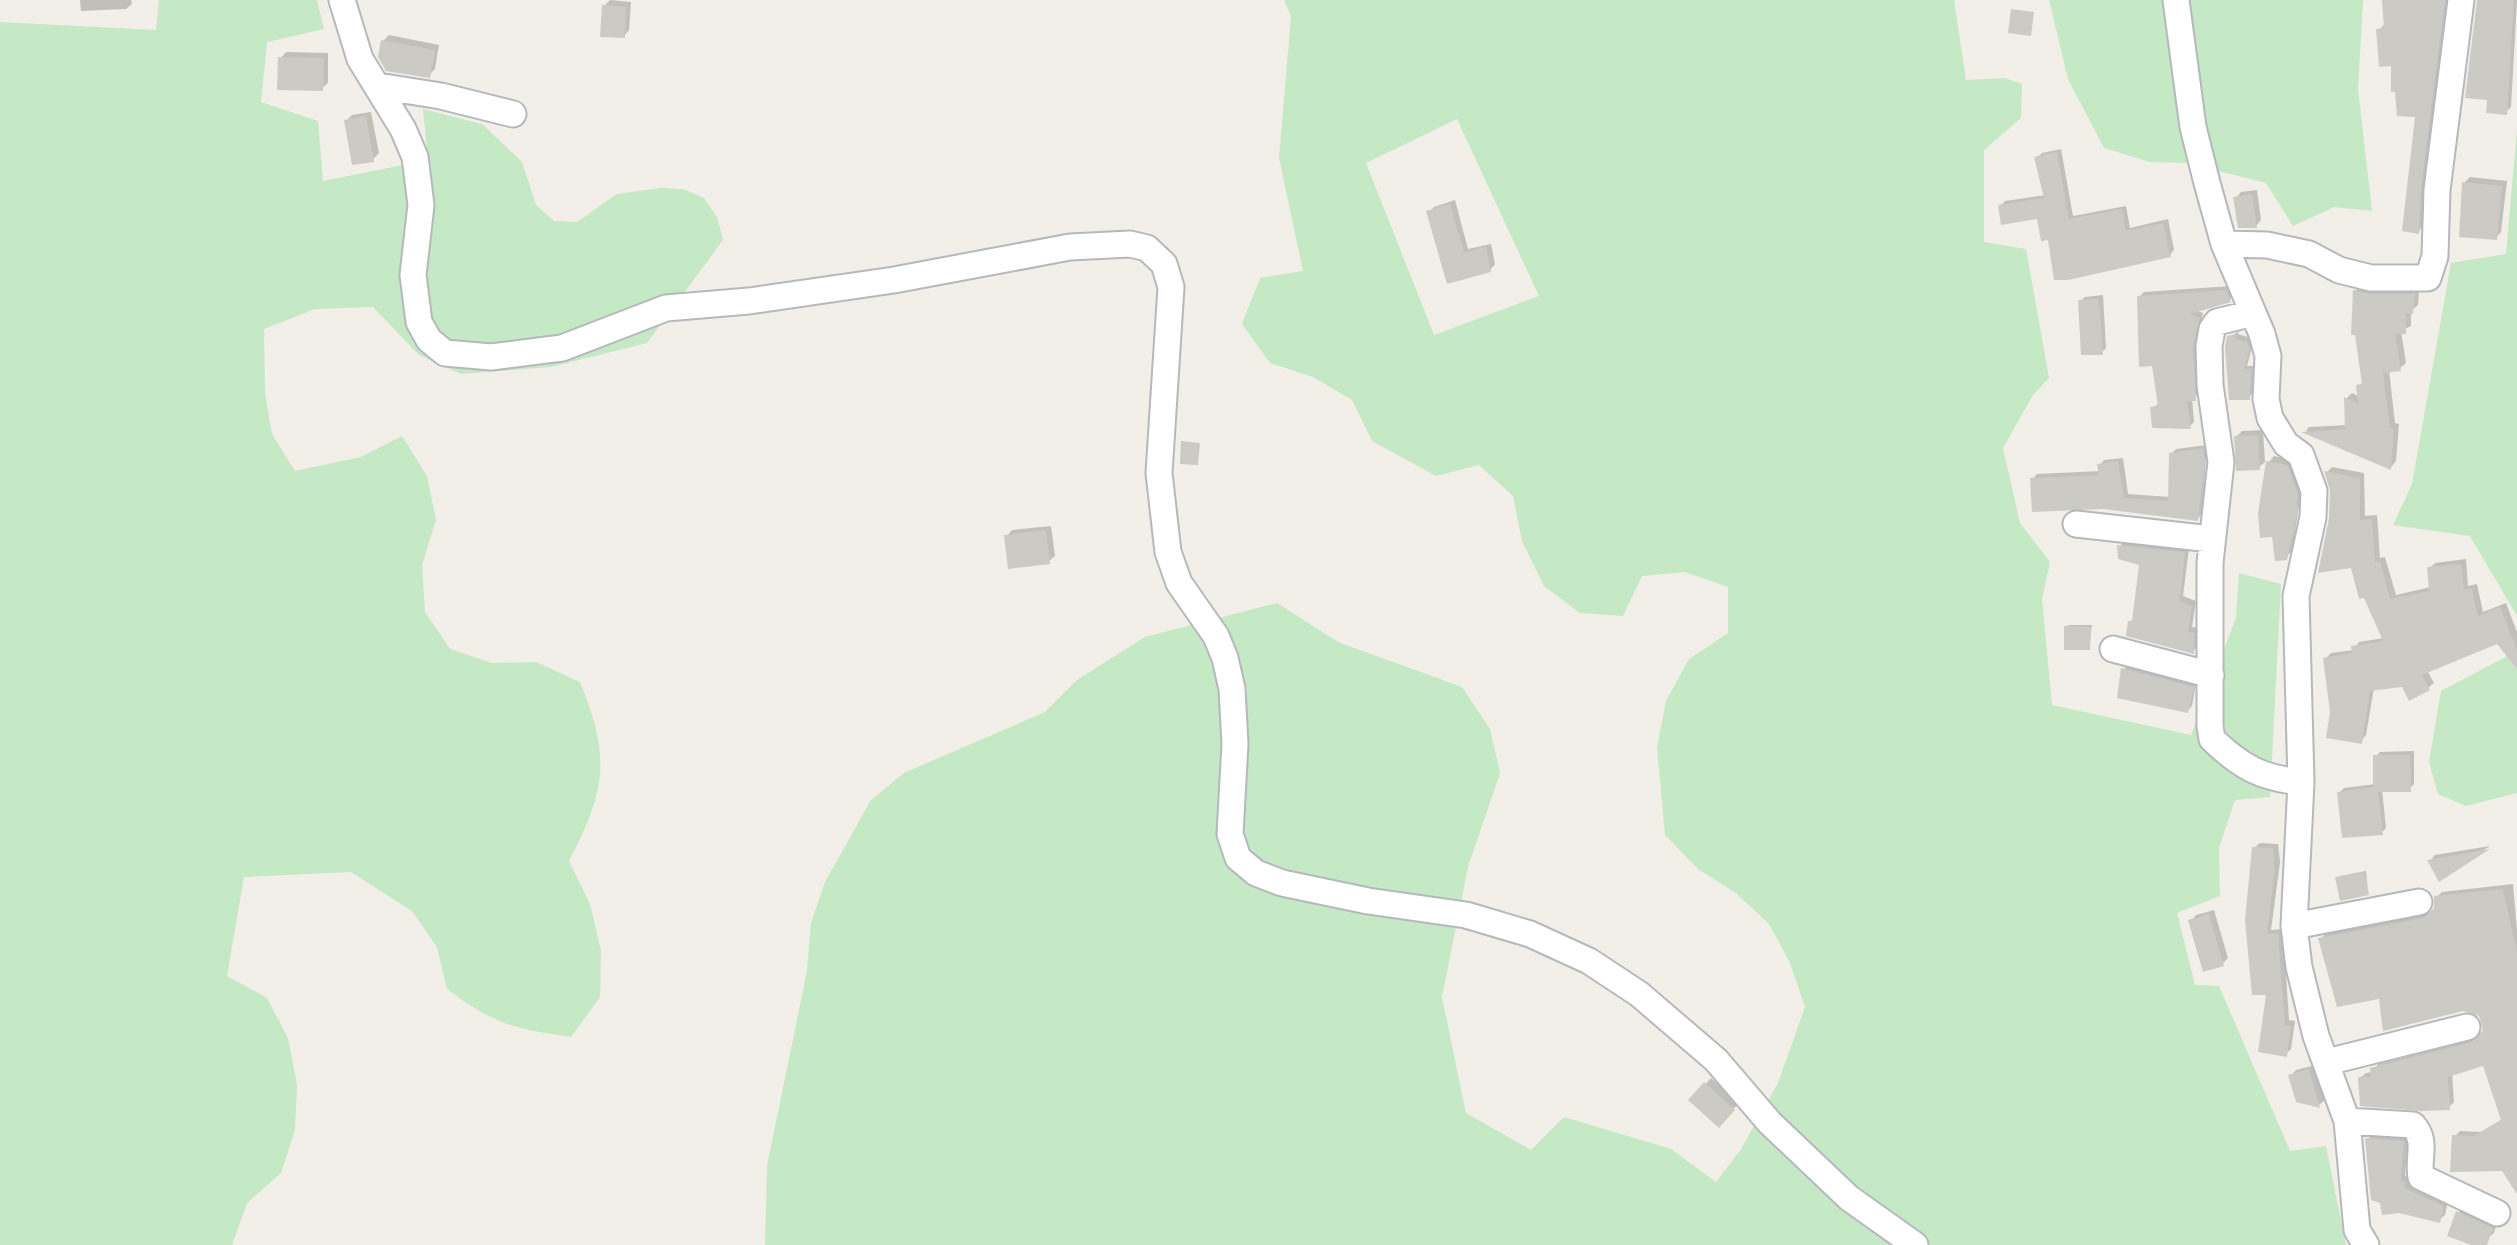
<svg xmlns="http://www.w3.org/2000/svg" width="2517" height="1245" font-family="Poppins,sans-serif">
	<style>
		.green { fill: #c5e8c5; fill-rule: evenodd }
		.shadow { fill: #0003 }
		.building { fill: #cccac5 }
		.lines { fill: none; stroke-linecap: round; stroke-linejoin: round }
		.minor-casing { stroke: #b5b8bc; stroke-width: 29 }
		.minor { stroke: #fff; stroke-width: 25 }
	</style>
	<rect width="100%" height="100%" fill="#f1efe8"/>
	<!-- green -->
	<path class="green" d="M159,0H317L324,29L267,42L261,102L318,121L323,181L428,160L423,109L482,124L522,162L536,205L554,221L577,222L617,194L660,188L683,189L704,198L717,217L723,240L647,343L551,367L461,374L419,355L373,307L315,309L264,329L265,393L272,434L295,471L361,457L402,436L427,476L436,520L422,565L425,612L450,649L492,663L536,662L580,682C611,757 606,790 569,861L590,904L601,951L600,997L571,1037C514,1029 494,1024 447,989L437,947L412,911L351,872L244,877L227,976L267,998L288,1038L297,1085L295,1130L281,1173L247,1203L232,1245H0V22L156,30Z
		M1284,0H1954L1966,80L2005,78L2022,84L2021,118L1984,150V242L2026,249L2049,378L2033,395L2003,448L2020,523L2050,562L2042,599L2052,705L2191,735L2236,618L2239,573L2281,584L2270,797L2235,800L2219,848L2220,896L2177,913L2195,985L2219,986L2290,1151L2326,1146L2346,1245H765L767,1166L807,971L811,923L825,882L871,800L904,773L1045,712L1077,680L1145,637L1277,603L1338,642L1462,687L1490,729L1500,773L1468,867L1442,997L1466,1113L1531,1150L1564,1117L1671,1149L1716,1182L1740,1151L1778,1083L1805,1007L1790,963L1769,924L1736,893L1698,869L1665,835L1657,747L1666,701L1689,659L1728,633V587L1685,572L1642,576L1623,616L1580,613L1544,586L1522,541L1513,496L1479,465L1436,476L1372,441L1352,400L1313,377L1270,363L1242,324L1260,278L1303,271L1279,158L1291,17ZM1457,119L1539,296L1434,335L1366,163Z
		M2049,0H2363L2358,89L2372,211L2334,207L2293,226L2266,183L2187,163L2150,162L2104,148L2068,79Z
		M2517,129V616L2470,536L2393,525L2412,484L2451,263L2506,254Z
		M2517,651V793L2466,806L2438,794L2429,762L2441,691Z"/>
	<!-- shadow -->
	<path class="shadow" d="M80,0H131L132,4L126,9L81,11Z
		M610,0L631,2L629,30L624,36L604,6Z
		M2385,0H2448L2425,182L2423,226L2419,231L2417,115L2379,30L2384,25Z
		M2491,0H2517L2511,107L2506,112Z
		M389,35L439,45L435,69L429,75L383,41Z
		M286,52L328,53V83L322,88L281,58Z
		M371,112L379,153L373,159L346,121L352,115Z
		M2061,149L2073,216L2126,206L2130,228L2168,219L2174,250L2170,255L2050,237L2039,216L2001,206L2005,201L2046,195L2037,158L2042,153Z
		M2470,177L2507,181L2501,232L2496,238L2464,183Z
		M2257,190L2261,220L2256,226L2236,198L2241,192Z
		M1455,200L1468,249L1491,244L1495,264L1490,270L1448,281L1429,212L1434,207Z
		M2231,286L2234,295L2229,300L2195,310L2203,313L2197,340L2200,393L2192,398L2194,422L2190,426L2152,408L2160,403L2139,297L2144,292Z
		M2361,286L2419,290L2418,305L2411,311V326L2401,331L2406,363L2400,368L2389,370L2395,423L2399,424L2396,461L2391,467L2306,431L2309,427L2348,425L2347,398L2352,393L2360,397L2359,386L2364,381L2355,291Z
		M2103,295L2106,348L2102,352L2080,301L2085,297Z
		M2239,331L2238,334L2251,338L2253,344L2247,366H2254L2253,393L2249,397L2230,337Z
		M2263,430L2265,462L2259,467L2236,437L2242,431Z
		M2207,445L2202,514L2197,519L2033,479L2037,474L2101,471L2100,465L2104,460L2123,458L2128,494L2170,497L2171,454L2176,449Z
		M2274,456L2293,460L2302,487L2292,551L2286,557L2275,534L2269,462Z
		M2332,467L2364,473L2365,516L2377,515L2380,558L2385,557L2396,595L2431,587L2430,568L2435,563L2466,559L2468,586L2477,584L2483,612L2506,603L2517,632V665L2498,641L2427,670L2434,683L2428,688L2403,684L2374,688L2366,735L2361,741L2333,712L2325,659L2331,653L2354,650L2359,642L2384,638L2332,518L2333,491L2327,472Z
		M1051,526L1055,556L1049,561L1007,536L1012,530Z
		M2125,541L2189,548L2183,596L2196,601L2192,627L2198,628V646L2193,651L2130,622L2135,617L2142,563L2120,546Z
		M2069,625H2092L2089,647L2067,627Z
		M2128,665L2196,683L2192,706L2188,710L2124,669Z
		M2414,751V784L2409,789H2382L2386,828L2382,832L2339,793L2344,788L2376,784V756L2380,752Z
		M2260,843L2278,844L2280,862L2271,930L2283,929L2289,1020L2295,1021L2291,1049L2286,1054L2269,992L2254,848Z
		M2490,846L2440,878L2430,861L2435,855Z
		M2366,871L2368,893L2338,878L2340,876Z
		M2513,884L2517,930V1190L2504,1169L2455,1136L2460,1131L2481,1132L2503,1119L2485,1063L2452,1073L2454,1102L2449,1107L2360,1078L2366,1073L2373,1072L2378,1064L2480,1038L2485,1033L2480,1013L2382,996L2321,939L2326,933L2431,913L2436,908V898L2442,892Z
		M2214,910L2228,958L2223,963L2191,921L2196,915Z
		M2315,1065L2325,1100L2319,1105L2298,1100L2291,1076L2296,1070Z
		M1711,1078L1739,1103L1719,1124L1692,1099Z
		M2373,1134L2408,1136L2405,1176L2409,1177L2408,1182L2448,1200L2445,1215L2439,1220L2399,1210L2368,1139Z
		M2464,1207L2497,1223L2494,1233L2479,1245L2458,1213Z"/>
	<!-- building -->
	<path class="building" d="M2382,0H2445L2421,188L2419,234L2402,231L2415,117L2397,116L2395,92H2391V66L2379,67L2376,29L2384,28Z
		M2477,0H2514L2507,115L2486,113L2487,100L2465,98Z
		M602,5L626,7L625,38L600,37Z
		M2011,9L2034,12L2031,36L2008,33Z
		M381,40L435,50L430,78L386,71L378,57Z
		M278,57L324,58L323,91L277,90Z
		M366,116L374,162L352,165L344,120Z
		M2057,152L2069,219L2122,209L2126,231L2163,223L2171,257L2068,280H2054L2048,240L2041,241L2037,219L2001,225L1998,205L2044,198L2034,157Z
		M2462,182L2502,186L2497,240L2459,237Z
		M2252,194L2257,228H2238L2233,197Z
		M1450,204L1464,252L1486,247L1491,272L1447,284L1426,211Z
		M2226,290L2231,302L2190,314L2200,318L2193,346L2196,401H2187L2191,429L2152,428L2150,407L2158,406L2152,366L2139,367L2137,296Z
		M2353,290L2371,294H2415L2413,314L2406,313V334H2395L2401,371L2383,373L2390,428L2394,429L2391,470L2301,432L2345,429L2344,397L2358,403L2356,385L2362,384L2355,335H2351Z
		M2099,299L2103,355H2081L2078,300Z
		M2236,334L2235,339L2247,342L2250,350L2244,369H2251L2250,400H2229L2225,347L2227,336Z
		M2258,435L2260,470L2236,471L2234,436Z
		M1181,441L1200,443L1198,465L1180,464Z
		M2203,448L2205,462L2198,521L2103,509L2032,512L2030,478L2099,475L2097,464L2118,461L2124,498L2168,501L2169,453Z
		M2266,461L2287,465L2298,494L2297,515L2287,560L2275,561L2272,537L2260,538L2258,513Z
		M2324,471L2360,478V520L2372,519L2375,562L2380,561L2390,599L2429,591L2427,567L2461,564L2464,590L2471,588L2478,616L2500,607L2517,650V669L2497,644L2422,675L2430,690L2409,701L2402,687L2370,691L2362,744L2326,738L2330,712L2323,658L2352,653L2351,646L2383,641L2364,598L2359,599L2351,568L2318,573L2329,518L2330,491Z
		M1046,530L1050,564L1008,569L1004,535Z
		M2117,545L2185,552L2180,601L2192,606L2188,632L2194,633V654L2126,636L2128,621H2132L2139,565L2118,559Z
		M2064,626L2091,627L2090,650H2064Z
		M2121,668L2194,687L2188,713L2117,698Z
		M2373,755H2410L2411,792H2378L2383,835L2342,838L2337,792L2373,787Z
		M2252,847L2273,848L2275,869L2267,934L2278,933L2285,1025L2291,1026L2287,1057L2258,1052L2266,995H2252L2245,920Z
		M2490,849L2439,882L2427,860Z
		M2364,872L2369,895L2340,901L2335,877Z
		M2503,889L2517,953V1194L2502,1171L2450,1172L2452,1135L2474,1136L2501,1120L2483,1066L2448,1077L2450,1110L2421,1111L2360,1106L2358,1077L2371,1076L2370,1068L2472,1042L2483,1030L2479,1016L2463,1011L2383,1031L2379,999L2337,1007L2318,938L2423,918L2434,908V896Z
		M2209,914L2224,966L2203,972L2188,920Z
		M2309,1069L2320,1108L2296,1102L2288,1075Z
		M1704,1082L1735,1110L1719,1128L1688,1100Z
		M2365,1138L2404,1141L2401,1181L2405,1182L2404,1188L2444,1206L2440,1223L2399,1213L2382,1215L2380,1203L2371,1200Z
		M2456,1211L2493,1228L2487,1245H2471L2447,1236Z"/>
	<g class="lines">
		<!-- minor casing -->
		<g class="minor-casing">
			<path id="minor" d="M342,0L360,59L403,129L415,157L421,205L413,275L419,322L429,340L445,353L491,357L562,348L666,308L749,301L894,280L1070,247L1130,244L1147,248L1164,264L1171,287L1159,473L1168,552L1179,583L1216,636L1225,658L1232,689L1235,744L1230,834L1238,858L1256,873L1282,883L1368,901L1466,915L1530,934L1589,961L1639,994L1716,1060L1770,1123L1849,1198L1915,1245
				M2176,0L2193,127L2207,183L2224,244L2262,334L2268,356L2266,399L2270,418L2286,444L2301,455L2314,491L2313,517L2296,596L2301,782L2294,926L2299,967L2316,1036L2347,1121L2357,1230L2366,1245
				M378,86L441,96L513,114
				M2224,244L2267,245L2309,254L2339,270L2371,278H2428L2435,256L2437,190L2461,0
				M2253,313L2217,322L2212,329L2209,346L2210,385L2221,462L2210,563V726L2212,739C2241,767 2261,778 2301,782
				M2076,524L2211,539
				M2113,649L2211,675
				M2294,926L2419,902
				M2327,1062L2467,1027
				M2347,1121L2413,1125C2428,1142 2417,1157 2421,1177L2497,1213"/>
		</g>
		<!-- minor -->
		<use href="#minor" class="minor"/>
	</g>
</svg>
